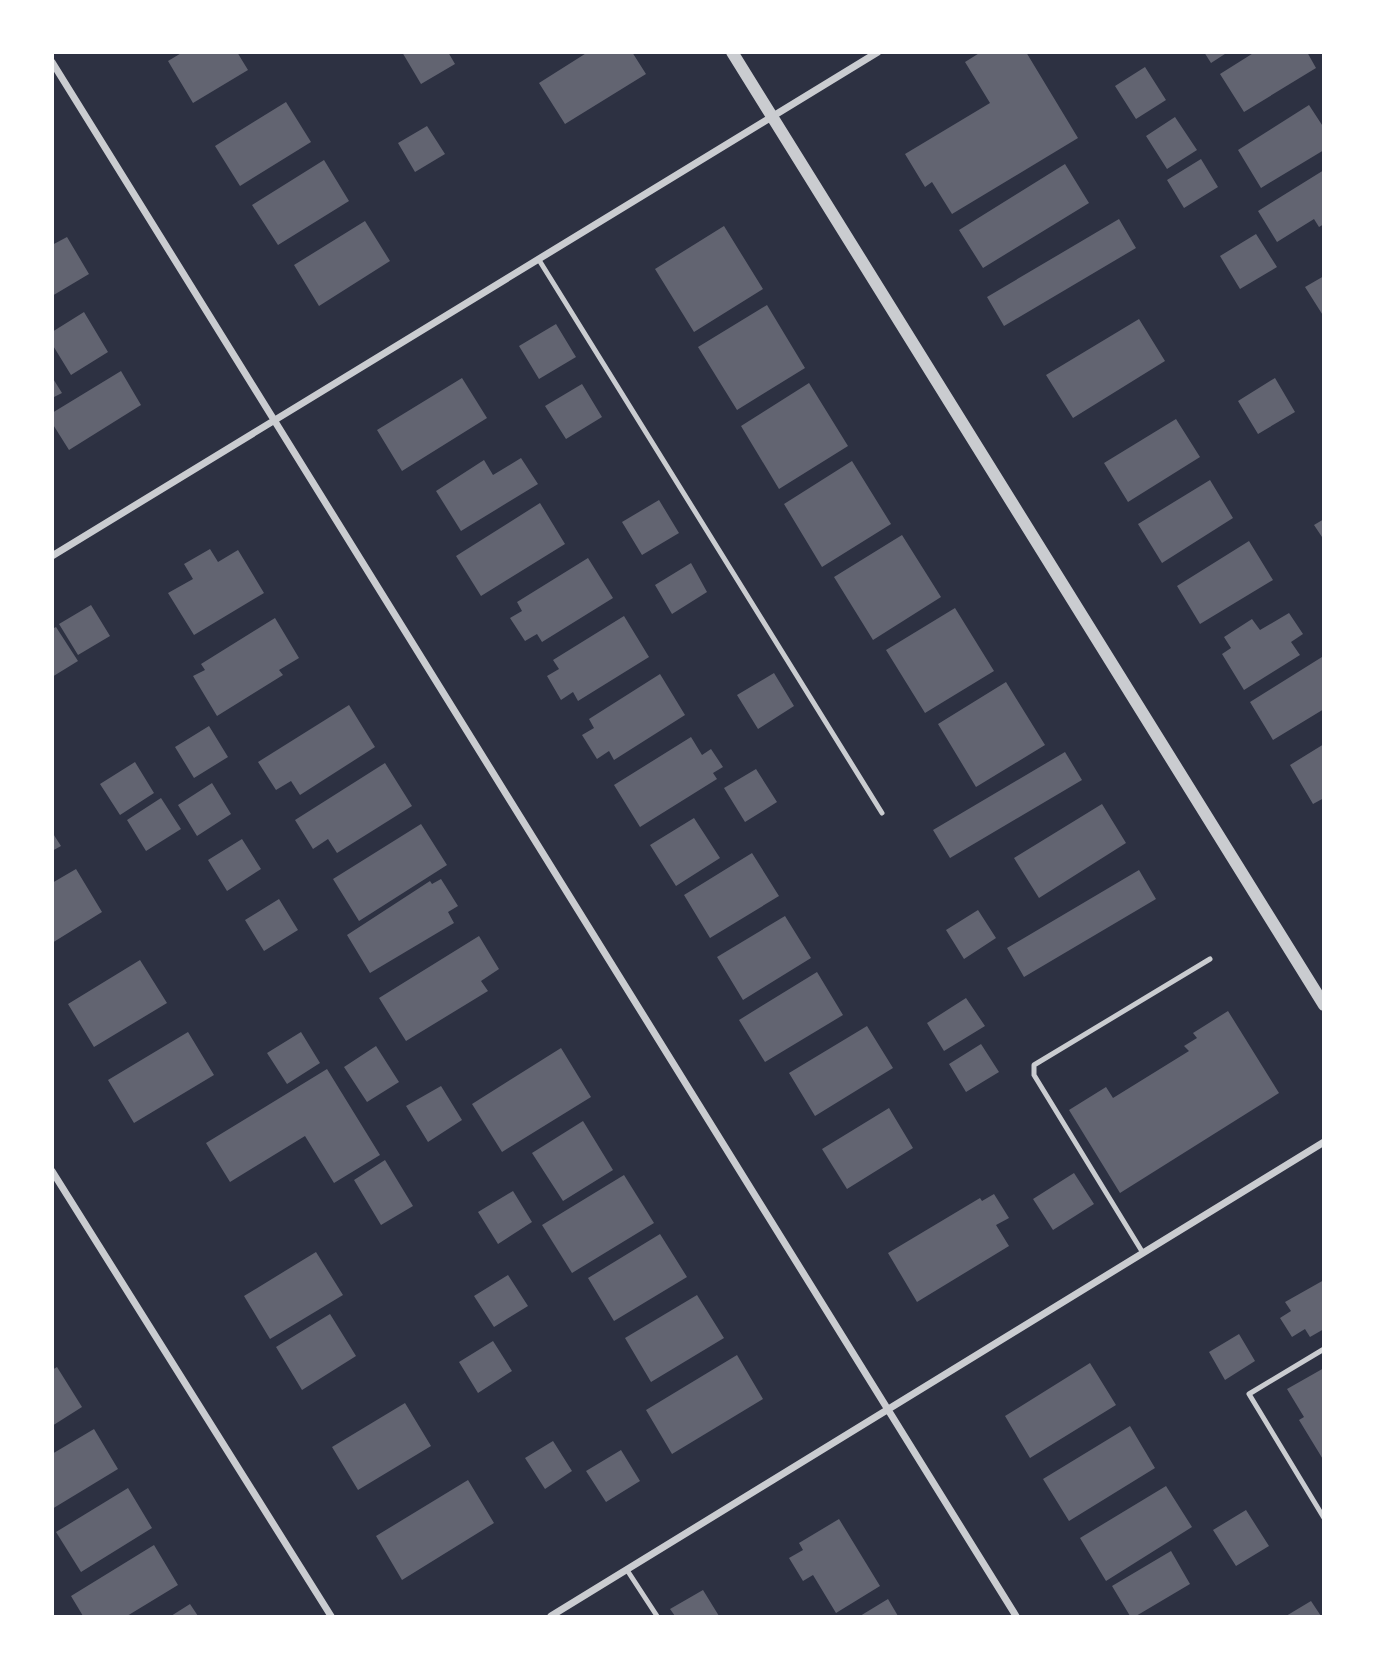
<svg xmlns="http://www.w3.org/2000/svg" width="1376" height="1669" font-family="Literata,serif">
	<style>
		.building { fill: #626471 }
		.lines { fill: none; stroke-linecap: round; stroke-linejoin: round }
		.service { stroke: #caccd0; stroke-width: 5 }
		.minor { stroke: #caccd0; stroke-width: 7 }
		.tertiary { stroke: #caccd0; stroke-width: 12 }
	</style>
	<rect width="100%" height="100%" fill="#2d3142"/>
	<!-- building -->
	<path class="building" d="M183,52H237L248,70L193,103L168,61Z
		M402,52H448L455,64L421,84Z
		M588,52H632L646,74L565,124L539,83Z
		M981,52H1026L1078,138L952,214L932,182L925,187L905,154L990,103L965,62Z
		M1204,52H1228L1211,63Z
		M1255,52H1307L1316,68L1244,112L1220,74Z
		M1145,67L1166,100L1136,119L1115,86Z
		M286,102L311,142L240,186L215,146Z
		M1309,105L1324,128V150L1261,188L1238,150Z
		M1175,117L1197,150L1167,169L1146,136Z
		M427,126L445,154L415,172L398,143Z
		M1201,159L1218,187L1184,208L1167,180Z
		M324,160L349,201L278,245L252,205Z
		M1065,164L1089,203L983,268L959,230Z
		M1324,170V224L1319,227L1314,219L1277,242L1258,211Z
		M1119,219L1136,248L1004,326L987,297Z
		M365,221L390,261L319,306L294,265Z
		M724,226L763,289L694,332L655,269Z
		M1256,234L1277,267L1240,289L1220,256Z
		M67,237L89,274L52,296V245Z
		M1324,276V317L1305,287Z
		M767,305L805,368L737,410L698,347Z
		M84,312L108,352L71,375L52,344V332Z
		M1139,319L1165,361L1073,418L1046,375Z
		M556,324L576,357L539,379L519,346Z
		M121,371L141,405L69,450L52,423V413Z
		M52,377L62,393L52,398Z
		M462,378L487,418L402,471L377,430Z
		M1275,378L1295,412L1258,434L1238,401Z
		M809,383L848,446L779,489L741,426Z
		M582,384L602,417L566,439L545,406Z
		M1176,419L1200,457L1128,502L1104,463Z
		M521,458L538,484L461,531L436,491L484,460L493,475Z
		M852,461L891,524L822,567L784,504Z
		M1210,480L1233,518L1162,563L1138,524Z
		M659,500L679,533L642,555L622,522Z
		M540,503L565,544L481,596L456,556Z
		M1324,519V540L1314,525Z
		M902,535L941,597L873,640L834,577Z
		M1249,541L1273,580L1200,624L1177,586Z
		M210,549L218,562L238,550L264,593L194,635L168,593L193,579L184,564Z
		M588,558L613,598L542,642L537,634L525,641L510,618L522,611L517,602Z
		M691,563L707,592L672,614L655,585Z
		M91,605L110,636L78,655L59,624Z
		M955,608L994,671L925,713L886,650Z
		M1289,613L1303,634L1291,642L1300,655L1244,690L1222,654L1231,648L1224,637L1252,619L1260,630Z
		M624,616L649,657L578,701L573,692L561,700L547,676L559,669L553,660Z
		M275,618L299,658L279,670L283,675L217,716L193,676L205,670L201,664Z
		M56,627L78,661L52,677V629Z
		M1322,657L1324,709L1273,740L1250,702Z
		M774,673L794,706L758,729L737,695Z
		M660,674L685,715L614,760L609,751L597,759L582,735L594,728L589,719Z
		M1006,682L1045,745L976,787L938,724Z
		M349,705L375,747L300,795L291,781L276,790L258,762Z
		M209,726L228,757L194,778L175,747Z
		M691,737L702,755L711,749L723,767L713,773L717,779L640,827L614,785Z
		M1324,744V798L1313,804L1290,765Z
		M1065,752L1082,780L950,858L933,830Z
		M135,762L154,793L120,815L100,784Z
		M385,763L412,806L337,853L328,839L313,849L295,820Z
		M756,769L777,802L745,822L724,788Z
		M212,783L231,814L197,836L178,805Z
		M161,798L181,829L146,851L127,820Z
		M1102,804L1126,843L1039,898L1014,858Z
		M694,818L720,858L676,886L650,845Z
		M421,824L447,865L359,921L333,879Z
		M52,832L61,846L52,851Z
		M242,839L261,869L227,891L208,860Z
		M752,853L779,896L710,938L684,895Z
		M76,869L102,912L52,943V883Z
		M1139,870L1156,899L1024,977L1007,948Z
		M441,879L458,906L448,912L454,923L370,973L347,935L430,881L432,884Z
		M279,899L298,930L264,951L245,920Z
		M978,910L996,938L964,959L946,930Z
		M785,916L811,958L743,1000L717,957Z
		M479,936L499,969L481,981L488,991L406,1041L379,998Z
		M140,960L167,1003L94,1047L68,1004Z
		M817,972L843,1015L765,1062L739,1020Z
		M966,998L985,1026L944,1051L927,1023Z
		M1228,1011L1279,1093L1120,1193L1069,1110L1106,1087L1113,1098L1189,1051L1184,1046L1197,1038L1193,1033Z
		M867,1026L893,1068L815,1116L789,1073Z
		M188,1032L214,1075L134,1123L108,1080Z
		M301,1032L320,1063L287,1084L267,1053Z
		M981,1044L999,1072L966,1092L949,1064Z
		M376,1046L399,1082L367,1102L344,1067Z
		M561,1048L591,1097L502,1152L472,1104Z
		M327,1069L380,1155L334,1183L305,1136L230,1182L206,1143Z
		M441,1086L462,1120L428,1142L406,1106Z
		M889,1108L913,1148L847,1189L822,1149Z
		M583,1121L613,1170L563,1201L532,1153Z
		M385,1160L413,1206L381,1225L354,1180Z
		M1074,1173L1094,1204L1053,1230L1033,1199Z
		M624,1175L654,1223L572,1273L542,1225Z
		M513,1191L532,1222L498,1244L478,1212Z
		M994,1194L1009,1218L996,1225L1009,1246L917,1302L888,1253L980,1198L982,1201Z
		M660,1234L687,1277L614,1321L588,1278Z
		M316,1252L343,1295L270,1339L244,1296Z
		M508,1275L528,1306L494,1327L474,1296Z
		M1324,1280V1329L1310,1337L1305,1329L1292,1337L1280,1318L1291,1311L1285,1302Z
		M697,1295L724,1338L651,1382L625,1338Z
		M330,1314L356,1356L302,1390L276,1347Z
		M1239,1334L1255,1361L1225,1380L1209,1352Z
		M493,1341L512,1371L478,1393L459,1362Z
		M737,1355L763,1399L672,1454L646,1410Z
		M1090,1363L1116,1405L1030,1458L1005,1416Z
		M57,1367L82,1407L52,1426V1370Z
		M1324,1368V1461L1299,1420L1304,1417L1287,1389Z
		M405,1403L431,1446L358,1490L332,1447Z
		M1130,1426L1155,1468L1069,1521L1043,1479Z
		M94,1429L118,1469L52,1509V1454Z
		M553,1441L572,1471L545,1489L525,1458Z
		M621,1450L640,1481L606,1502L586,1471Z
		M468,1480L494,1523L402,1580L376,1536Z
		M1166,1486L1192,1527L1106,1581L1080,1538Z
		M128,1488L152,1528L81,1572L56,1532Z
		M1246,1510L1269,1546L1236,1566L1213,1530Z
		M839,1519L880,1586L836,1613L813,1575L803,1581L789,1558L803,1550L799,1543Z
		M154,1545L178,1585L127,1616H83L71,1596Z
		M1171,1551L1190,1584L1136,1616H1130L1112,1586Z
		M703,1590L719,1616H675L670,1609Z
		M888,1599L898,1616H860Z
		M1311,1601L1321,1616H1286Z
		M190,1604L198,1616H171Z"/>
	<g class="lines">
		<!-- service -->
		<path class="service" d="M539,260L882,813
			M1143,1253L1034,1075V1065L1210,959
			M1324,1349L1249,1394L1324,1518
			M627,1570L657,1616"/>
		<!-- minor -->
		<path class="minor" d="M52,62L1016,1616
			M52,556L878,52
			M52,1171L331,1616
			M551,1616L1324,1142"/>
		<!-- tertiary -->
		<path class="tertiary" d="M732,52L1324,1005"/>
	</g>
	<!-- border -->
	<rect width="1376" height="1669" fill="none" stroke="#ffffff" stroke-width="108"/>
</svg>
